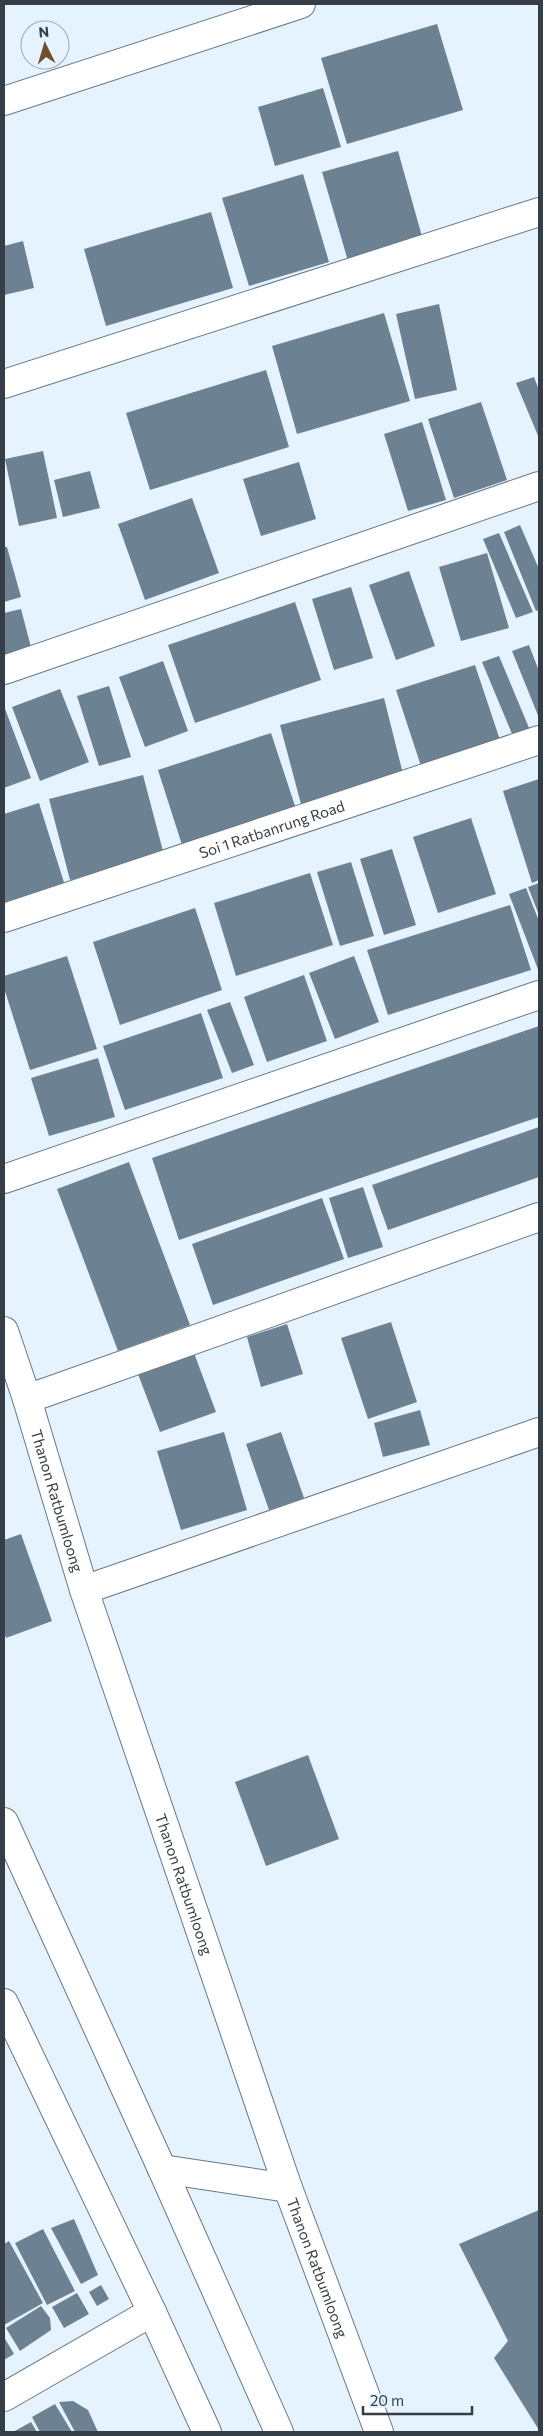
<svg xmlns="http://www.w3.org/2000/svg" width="543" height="2436" font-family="Commissioner,sans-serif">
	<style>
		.building { fill: #6c8292 }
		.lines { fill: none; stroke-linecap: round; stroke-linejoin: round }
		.minor-casing { stroke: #647989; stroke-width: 30 }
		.tertiary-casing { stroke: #647989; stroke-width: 30 }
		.secondary-casing { stroke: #647989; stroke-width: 30 }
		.minor { stroke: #fff; stroke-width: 28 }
		.tertiary { stroke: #fff; stroke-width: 28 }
		.secondary { stroke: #fff; stroke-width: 28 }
		.labels { text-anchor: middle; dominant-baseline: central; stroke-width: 5; stroke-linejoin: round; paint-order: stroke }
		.street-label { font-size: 15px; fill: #353e46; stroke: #e4f3fe }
	</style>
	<rect width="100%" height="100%" fill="#e4f3fe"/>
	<!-- building -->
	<path class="building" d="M437,24L463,110L347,144L321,58Z
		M323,88L341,147L275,166L258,107Z
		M398,151L423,240L348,261L322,172Z
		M303,174L329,262L249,286L222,198Z
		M211,212L233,288L106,326L84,249Z
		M23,241L34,288L4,295V246Z
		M439,304L457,390L415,399L396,314Z
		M384,313L410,401L297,434L272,346Z
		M266,370L289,447L150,490L126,413Z
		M534,377L539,390V438L516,383Z
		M481,402L507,480L454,498L428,419Z
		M422,422L446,500L408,511L384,434Z
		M43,451L57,518L19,526L5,459Z
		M299,462L316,519L261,536L243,479Z
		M90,471L100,508L63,517L54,480Z
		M192,498L219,573L145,600L118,524Z
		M520,525L539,569V610L536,611L504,532Z
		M499,533L533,612L516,618L483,539Z
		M4,547H7L21,597L4,602Z
		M487,553L509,628L461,641L439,567Z
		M409,571L435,646L396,660L369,585Z
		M351,587L373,658L334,670L312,599Z
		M295,602L321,680L195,723L168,645Z
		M21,609L32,651L4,658V613Z
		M529,645L539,671V718L512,651Z
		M499,656L532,735L515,741L482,662Z
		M163,661L188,731L145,747L119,677Z
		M475,665L500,740L421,766L396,690Z
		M109,686L131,757L99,766L77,696Z
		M60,689L89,762L40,781L12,707Z
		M384,698L404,778L301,804L280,725Z
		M4,706L31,778L4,788Z
		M271,733L297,812L183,848L158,770Z
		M143,775L164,855L70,880L49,799Z
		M539,779V880L532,883L503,791Z
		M39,803L67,892L4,912V814Z
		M471,818L496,894L438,913L413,837Z
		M392,849L416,925L384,935L360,859Z
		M351,862L374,936L340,946L317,872Z
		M310,873L333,945L236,976L214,903Z
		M539,883V915L528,887Z
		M526,888L539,921V972L509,894Z
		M510,905L531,970L388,1015L367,950Z
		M195,908L222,990L120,1025L93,942Z
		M67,956L97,1049L30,1070L4,988V976Z
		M354,956L379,1022L335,1039L309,973Z
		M304,975L327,1041L267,1062L244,997Z
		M230,1002L254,1065L232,1073L207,1010Z
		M201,1013L223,1078L125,1110L103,1046Z
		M539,1026V1117L179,1240L152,1158Z
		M98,1058L115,1117L49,1136L31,1078Z
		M539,1127V1177L388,1230L372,1185Z
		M129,1162L190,1325L118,1351L57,1189Z
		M363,1187L383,1247L348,1258L329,1198Z
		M322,1198L344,1259L213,1305L192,1244Z
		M391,1322L417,1402L368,1419L341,1338Z
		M287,1324L303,1374L261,1387L247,1337Z
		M194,1353L216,1412L160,1432L138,1374Z
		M420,1410L430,1445L383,1457L374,1423Z
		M224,1432L247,1510L181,1530L157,1451Z
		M281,1432L304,1498L269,1510L246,1444Z
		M21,1534L52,1621L6,1638L4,1632V1540Z
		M308,1755L339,1839L266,1866L235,1782Z
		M539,2210V2430L494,2358L508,2341L459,2244Z
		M74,2219L98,2275L81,2284L51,2228Z
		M43,2229L75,2291L47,2305L15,2243Z
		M9,2241L43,2303L4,2325V2244Z
		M101,2285L109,2299L97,2306L89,2292Z
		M77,2293L89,2314L64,2328L52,2307Z
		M41,2306L50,2318L51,2330L20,2351L6,2328Z
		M4,2337L14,2354L4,2360Z
		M73,2401L88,2410L98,2432H75L59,2402Z
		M55,2404L72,2432H40L32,2417Z
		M31,2422L37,2432H13Z"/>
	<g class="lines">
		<!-- minor casing -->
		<g class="minor-casing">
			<g id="minor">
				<path d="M4,101L301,4"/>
				<path d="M4,384L539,212"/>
				<path d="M4,670L539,486"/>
				<path id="s1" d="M4,918L539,740"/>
				<path d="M4,1179L539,995"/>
				<path d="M27,1399L539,1217"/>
				<path d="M84,1590L539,1432"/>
				<path d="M4,2397L152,2312"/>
			</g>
		</g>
		<!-- tertiary casing -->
		<g class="tertiary-casing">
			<g id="tertiary">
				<path id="s2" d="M4,1331L27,1399L84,1590L288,2188L379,2432"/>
				<path d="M162,2169L288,2188"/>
			</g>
		</g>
		<!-- secondary casing -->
		<g class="secondary-casing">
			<path id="secondary" d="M4,1822L162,2169L279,2432
				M4,2003L152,2312L207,2432"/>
		</g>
		<!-- minor -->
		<use href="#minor" class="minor"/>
		<!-- tertiary -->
		<use href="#tertiary" class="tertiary"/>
		<!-- secondary -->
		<use href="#secondary" class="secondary"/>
	</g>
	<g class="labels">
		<!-- street labels -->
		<g class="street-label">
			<text stroke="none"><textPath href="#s1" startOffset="282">Soi 1 Ratbanrung Road</textPath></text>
			<text stroke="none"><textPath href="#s2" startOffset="178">Thanon Ratbumloong</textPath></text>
			<text stroke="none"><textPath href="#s2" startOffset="582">Thanon Ratbumloong</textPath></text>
			<text stroke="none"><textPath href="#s2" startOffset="988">Thanon Ratbumloong</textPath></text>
		</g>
	</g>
	<!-- border -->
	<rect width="543" height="2436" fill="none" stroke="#353e46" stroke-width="10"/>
	<!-- north arrow -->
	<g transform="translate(45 45) rotate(355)"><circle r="24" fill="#e4f3fe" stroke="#9eabb4"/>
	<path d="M0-4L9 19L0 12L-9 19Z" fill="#705126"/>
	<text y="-8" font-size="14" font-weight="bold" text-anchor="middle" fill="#353e46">N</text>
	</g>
	<!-- scale -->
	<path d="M363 2406v8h109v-8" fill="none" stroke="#353e46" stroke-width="2.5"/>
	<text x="370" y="2406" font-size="15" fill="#353e46" stroke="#e4f3fe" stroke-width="4" paint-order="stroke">20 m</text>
</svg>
